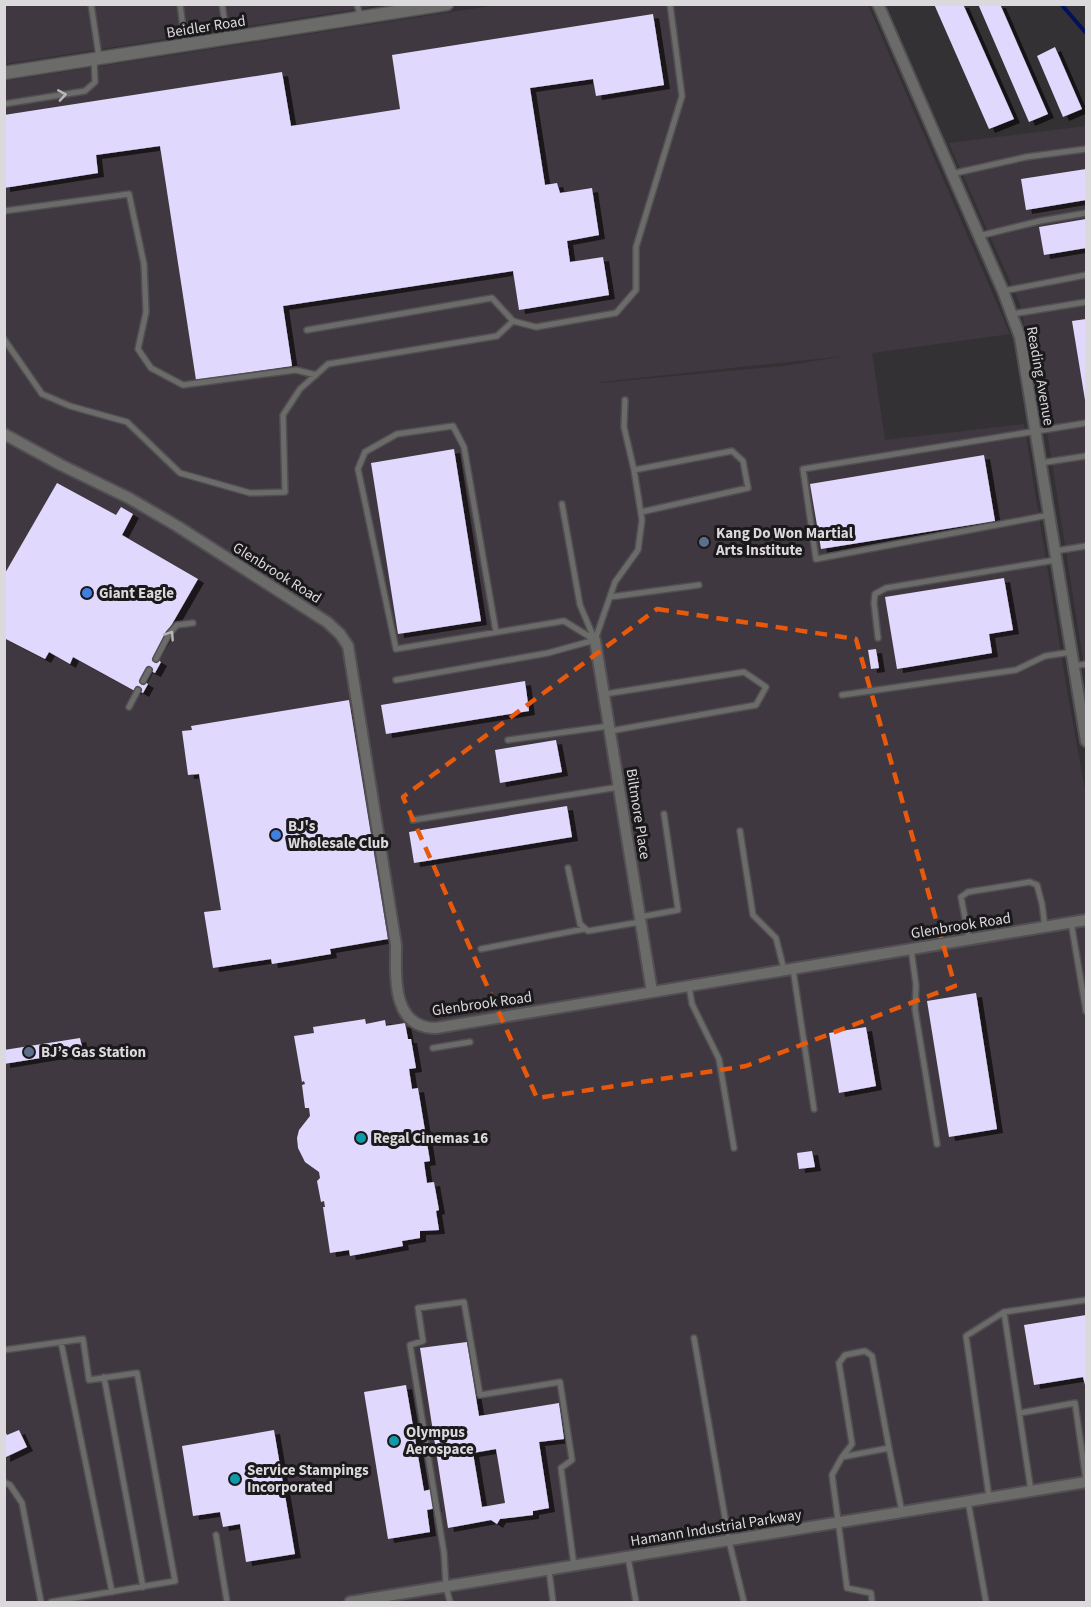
<svg xmlns="http://www.w3.org/2000/svg" width="1091" height="1607" font-family="'Source Sans 3',sans-serif">
	<style>
		.built { fill: #403840; fill-rule: evenodd }
		.lines { fill: none; stroke-linecap: round; stroke-linejoin: round }
		.stream { stroke: #021159; stroke-width: 4 }
		.building { fill: #e1d8fd; fill-rule: evenodd; filter: url(#shadow) }
		.service-casing { stroke: #524f52; stroke-width: 8 }
		.minor-casing { stroke: #524f52; stroke-width: 14 }
		.tertiary-casing { stroke: #524f52; stroke-width: 15 }
		.service { stroke: #6b6c6a; stroke-width: 5 }
		.minor { stroke: #6b6c6a; stroke-width: 10 }
		.tertiary { stroke: #6b6c6a; stroke-width: 12 }
		.oneway { stroke: #b9b8b9 }
		.marked { fill: none; stroke: #e8590c; stroke-width: 4.5; stroke-dasharray: 12 8; stroke-linejoin: round }
		.service-dot { fill: #5c6f8a; stroke: #1b191b; stroke-width: 2 }
		.shop-dot { fill: #3f7fe0; stroke: #1b191b; stroke-width: 2 }
		.culture-dot { fill: #0f9aa8; stroke: #1b191b; stroke-width: 2 }
		.labels { text-anchor: middle; dominant-baseline: central; stroke-width: 6; stroke-linejoin: round; paint-order: stroke }
		.street-label { font-size: 15px; fill: #dbd9db; stroke: #1b191b }
		.poi-label { font-size: 15px; font-weight: bold; fill: #dbd9db; stroke: #1b191b; text-anchor: start }
	</style>
	<defs>
		<filter id="shadow"><feDropShadow dx="6" dy="4" stdDeviation="0" flood-color="#0009"/></filter>
	</defs>
	<rect width="100%" height="100%" fill="#343134"/>
	<!-- built -->
	<path class="built" d="M5,5H383L5,64Z
		M497,5H868L1010,334L872,353L885,440L1024,424L1067,690L1086,796V1602H5V81ZM845,356L784,366L600,383V382Z
		M1086,126V679L1049,443L1020,304L949,143Z"/>
	<g class="lines">
		<!-- stream -->
		<path class="stream" d="M1061,4L1086,33"/>
	</g>
	<!-- building -->
	<path class="building" d="M934,4H963L1014,119L989,129Z
		M978,4H1000L1048,114L1029,122Z
		M653,14L664,85L596,96L593,79L530,88L545,185L557,183L560,193L592,188L599,235L567,241L570,262L603,257L609,295L519,310L513,271L283,306L292,366L196,380L160,146L96,155L98,173L4,188V115L282,72L291,126L400,109L392,55Z
		M1055,47L1082,109L1063,117L1037,56Z
		M1086,169V200L1026,210L1021,179Z
		M1086,219V248L1044,255L1039,227Z
		M1086,319V400H1085L1072,321Z
		M454,449L481,621L398,634L371,463Z
		M984,455L995,521L821,549L810,484Z
		M57,483L116,515L121,507L133,514L122,535L198,579L153,657L161,662L155,673L147,669L141,680L148,684L143,693L136,689L135,691L73,657L70,664L49,652L45,659L4,638V575Z
		M1004,578L1013,630L989,634L992,653L897,669L885,597Z
		M876,649L879,668L871,669L868,650Z
		M525,681L529,711L386,734L381,705Z
		M349,700L388,939L330,949L331,954L272,964L271,959L213,968L204,912L221,910L199,774L188,775L182,731L192,730L191,726Z
		M556,740L562,772L500,783L495,750Z
		M567,806L572,837L414,863L409,832Z
		M976,993L997,1129L949,1137L927,1001Z
		M365,1019L366,1024L385,1020L386,1026L405,1023L408,1039H411L416,1068L409,1069L412,1089L418,1088L430,1161L424,1162L427,1183L434,1182L439,1210L436,1211L439,1230L420,1231V1238L402,1241L403,1246L350,1256L349,1250L330,1253L323,1207H325L324,1201L321,1202L317,1181L320,1178L319,1172L305,1162L298,1148L297,1138L299,1130L310,1116L309,1108H305L302,1085L305,1084L304,1081L302,1082L294,1036L314,1033L313,1027Z
		M866,1027L876,1086L839,1093L829,1033Z
		M80,1038L83,1051L4,1064V1050Z
		M812,1151L815,1167L799,1169L797,1153Z
		M1086,1315V1389L1083,1377L1034,1385L1024,1325Z
		M467,1342L479,1416L559,1403L564,1439L539,1442L549,1508L533,1511V1515L500,1519L497,1524L491,1520L448,1528L420,1348ZM496,1449L505,1503L482,1507L473,1453Z
		M406,1385L424,1491L432,1489L436,1508L427,1510L430,1532L388,1539L364,1392Z
		M4,1429L7,1435L19,1430L27,1447L4,1458Z
		M274,1430L295,1554L246,1562L240,1524L223,1527L220,1512L193,1516L182,1446Z"/>
	<g class="lines">
		<!-- service casing -->
		<g class="service-casing">
			<path id="service" d="M91,4L99,57
				M180,4L185,43
				M222,4L227,37
				M357,4L360,16
				M4,104L85,91L95,82L94,59
				M951,174L1026,157L1086,149
				M4,211L129,194L144,264L146,312L138,349L151,368L183,385L296,370L316,375
				M979,236L1040,221L1086,213
				M1003,291L1086,275
				M1012,314L1086,302
				M307,330L492,298L513,321L536,327L616,313L636,290V247L682,96L670,4
				M4,339L42,394L70,406L127,422L180,473L250,493L285,492L283,415L300,389L328,364L497,336L513,321
				M625,400L624,427L634,470
				M1040,463L1086,456
				M562,504L580,605L594,638
				M1049,515L816,559L803,469L1086,423
				M1055,551L1086,546
				M610,597L699,585
				M496,632L464,447L453,426L397,434L365,452L358,469L396,649L564,621L595,640
				M878,638L874,603L875,594L886,588L1056,560
				M595,640L615,582L638,550L642,520L634,470L732,451L743,461L748,488L641,512
				M156,659L169,634L177,625L193,623
				M1074,666L1086,664
				M396,680L548,653L595,640
				M143,681L149,670
				M605,694L744,672L766,687L756,705L610,731
				M842,695L1016,670L1045,656L1072,652
				M129,707L138,690
				M508,740L609,726
				M413,820L619,787
				M740,831L753,915L776,938L784,970
				M568,868L580,924L588,931L640,922
				M640,917L678,910L664,814
				M1071,922L1086,1011
				M969,939L961,897L968,892L1030,882L1037,885L1042,904L1045,927
				M481,949L584,929
				M911,949L916,985L915,1009L937,1144
				M793,969L814,1109
				M689,986L692,1004L719,1059L734,1148
				M433,1048L470,1042
				M694,1338L729,1541L744,1602
				M61,1342L112,1592
				M4,1350L83,1339L89,1380L137,1373L175,1581L51,1602
				M104,1377L143,1587
				M1020,1413L1075,1403L1086,1480
				M842,1457L852,1444L839,1363L845,1355L865,1351L872,1356L889,1448
				M4,1482L10,1485L22,1503L41,1602
				M1031,1491L1004,1312L1086,1300
				M989,1497L966,1336L1004,1312
				M968,1501L986,1602
				M216,1535L227,1602
				M628,1557L636,1602
				M549,1570L553,1602
				M450,1602L446,1587L444,1553L410,1345L423,1341L418,1308L464,1302L480,1395L560,1382L572,1460L561,1468L574,1566
				M872,1602L871,1593L847,1588L832,1475L842,1457L889,1448L902,1512"/>
		</g>
		<!-- minor casing -->
		<g class="minor-casing">
			<path id="minor" d="M878,4L1003,291L1020,337L1086,741
				M4,434L61,465L129,498L177,526L327,622L340,634L348,646L396,945C396,976 391,1028 436,1028L1086,920
				M595,640L652,992
				M350,1602L1086,1482"/>
		</g>
		<!-- tertiary casing -->
		<g class="tertiary-casing">
			<path id="tertiary" d="M4,73L447,4"/>
		</g>
		<!-- service -->
		<use href="#service" class="service"/>
		<!-- minor -->
		<use href="#minor" class="minor"/>
		<!-- tertiary -->
		<use href="#tertiary" class="tertiary"/>
	</g>
	<!-- one-way arrows -->
	<defs><path id="oneway-chevron" d="M-2-3.5L2.5 0L-2 3.5" fill="none" stroke-width="1.6" stroke-linecap="round" stroke-linejoin="round" transform="scale(1.5)"/></defs>
	<g class="oneway">
		<use href="#oneway-chevron" transform="translate(62 95) rotate(-9)"/>
		<use href="#oneway-chevron" transform="translate(170 635) rotate(-56)"/>
	</g>
	<!-- marked area -->
	<path class="marked" d="M657,609L856,639L955,986L746,1066L537,1098L403,797Z"/>
	<!-- markers -->
	<g class="service-dot">
		<circle cx="704" cy="542" r="6"/>
		<circle cx="29" cy="1052" r="6"/>
	</g>
	<g class="shop-dot">
		<circle cx="87" cy="593" r="6"/>
		<circle cx="276" cy="835" r="6"/>
	</g>
	<g class="culture-dot">
		<circle cx="361" cy="1138" r="6"/>
		<circle cx="394" cy="1441" r="6"/>
		<circle cx="235" cy="1479" r="6"/>
	</g>
	<g class="labels">
		<!-- street labels -->
		<g class="street-label">
			<text transform="translate(206 27) rotate(-9)">Beidler Road</text>
			<text transform="translate(1040 376) rotate(80)">Reading Avenue</text>
			<text transform="translate(277 573) rotate(32)">Glenbrook Road</text>
			<text transform="translate(638 814) rotate(81)">Biltmore Place</text>
			<text transform="translate(961 926) rotate(-9)">Glenbrook Road</text>
			<text transform="translate(482 1004) rotate(-8)">Glenbrook Road</text>
			<text transform="translate(716 1528) rotate(-9)">Hamann Industrial Parkway</text>
		</g>
		<!-- poi labels -->
		<g class="poi-label">
			<text x="716" y="533">Kang Do Won Martial<tspan x="716" dy="17">Arts Institute</tspan></text>
			<text x="99" y="593">Giant Eagle</text>
			<text x="288" y="826">BJ's<tspan x="288" dy="17">Wholesale Club</tspan></text>
			<text x="41" y="1052">BJ’s Gas Station</text>
			<text x="373" y="1138">Regal Cinemas 16</text>
			<text x="406" y="1432">Olympus<tspan x="406" dy="17">Aerospace</tspan></text>
			<text x="247" y="1470">Service Stampings<tspan x="247" dy="17">Incorporated</tspan></text>
		</g>
	</g>
	<!-- border -->
	<rect width="1091" height="1607" fill="none" stroke="#dbd9db" stroke-width="12"/>
</svg>
